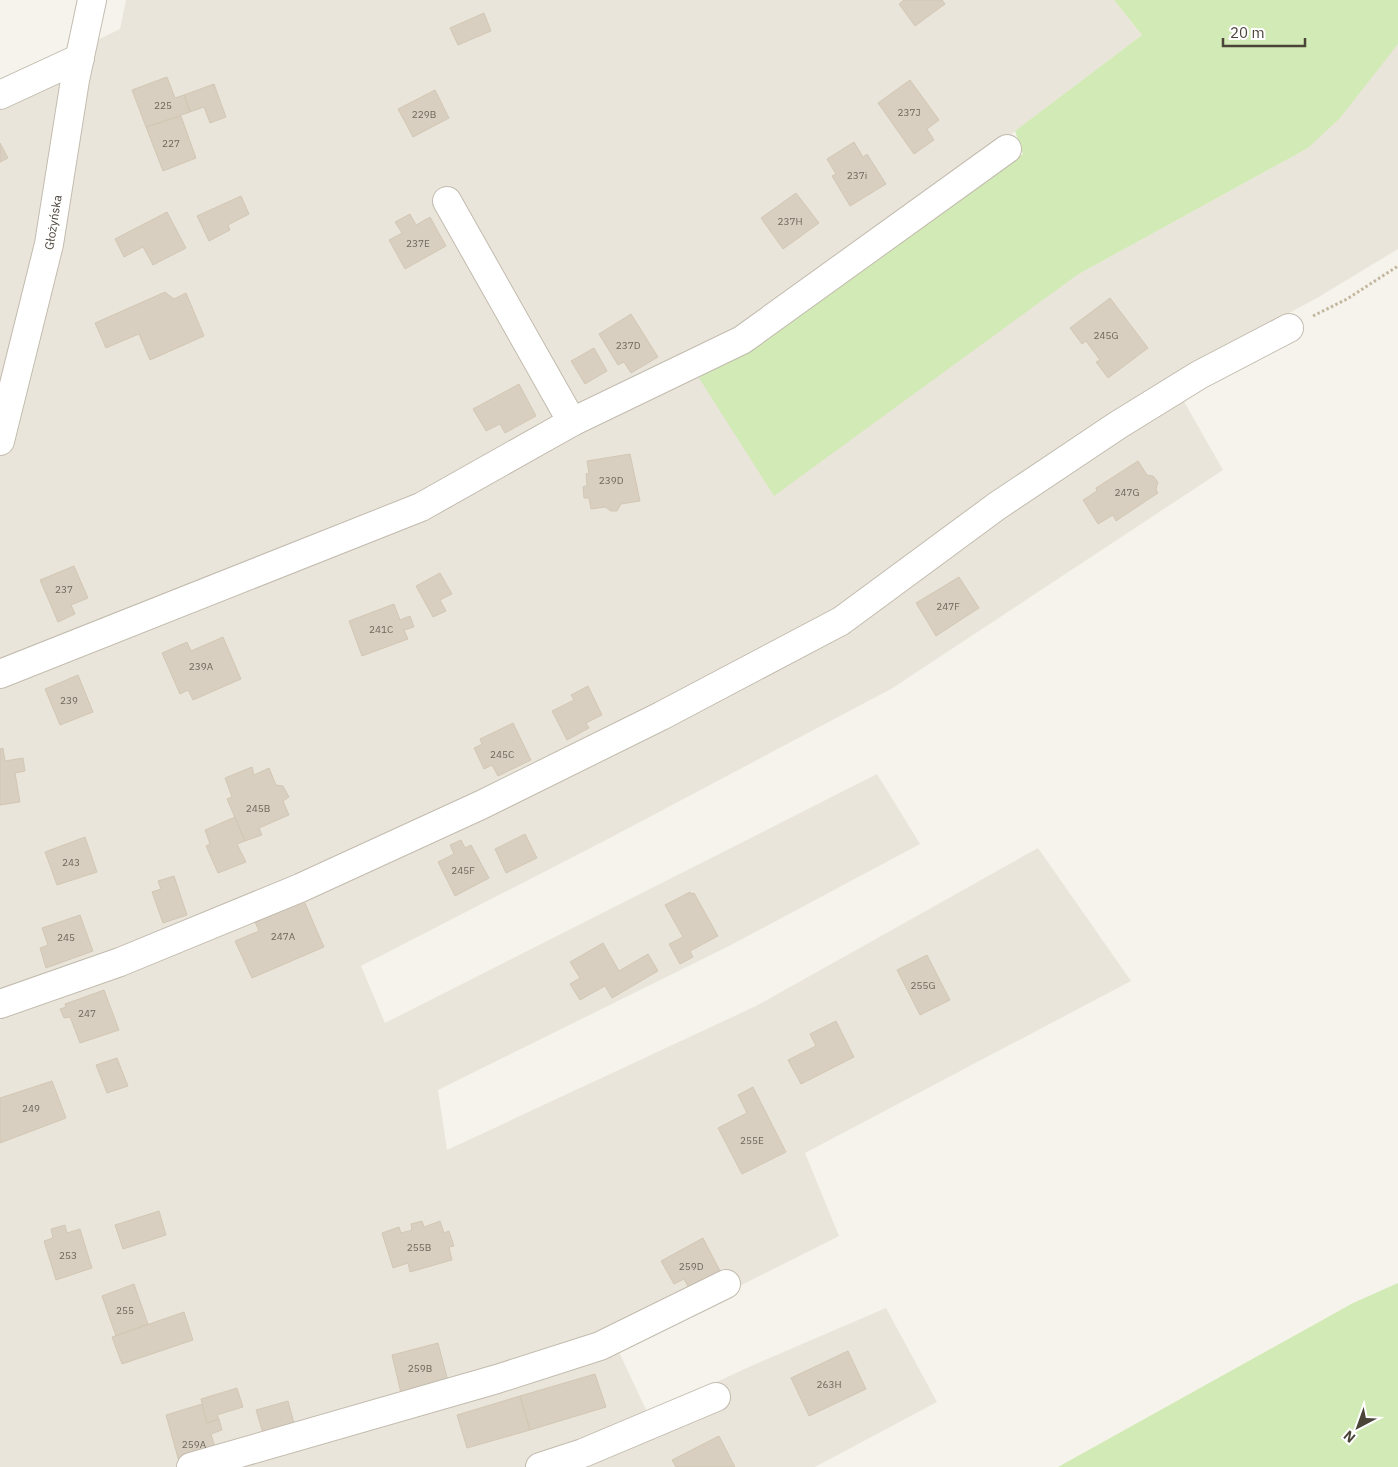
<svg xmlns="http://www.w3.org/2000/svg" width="1398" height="1467" font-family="'IBM Plex Sans',sans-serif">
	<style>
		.residential { fill: #eae5da }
		.green { fill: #d2eab5 }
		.building { fill: #d8cfc1; stroke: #d3c7b4 }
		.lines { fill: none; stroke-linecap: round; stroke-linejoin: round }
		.minor-casing { stroke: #c2bbae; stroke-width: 30 }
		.path { stroke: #c4b79f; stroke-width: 3; stroke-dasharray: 2.5 2.5; stroke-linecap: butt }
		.minor { stroke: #fff; stroke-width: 28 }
		.labels { text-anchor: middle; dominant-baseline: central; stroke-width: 5; stroke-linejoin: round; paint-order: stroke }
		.number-label { font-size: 10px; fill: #6e675b }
		.street-label { font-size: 12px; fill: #4b4439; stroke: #fff }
	</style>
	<rect width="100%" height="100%" fill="#f6f3ec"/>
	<!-- residential -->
	<path class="residential" d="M126,0H1114L1142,35L1006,138L795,291L712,340L725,358L699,378L1077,275L1308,148L1398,44V249L1317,298L1170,377L1223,470L891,689L606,840L361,966L385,1023L877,774L920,844L731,945L438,1090L447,1150L756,1006L1038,848L1131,981L805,1153L839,1236L617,1348L648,1414L751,1366L886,1308L937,1402L815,1467H0V87L120,29Z"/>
	<!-- green -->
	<path class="green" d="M1114,0H1398V44L1340,118L1308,148L1077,275L774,496L699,378L725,358L1023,154L1015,131L1142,35Z
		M1398,1283V1467H1058L1353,1303Z"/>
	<!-- building -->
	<path class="building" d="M904,0H942L945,4L915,26L899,4Z
		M484,13L491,31L458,45L450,28Z
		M167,77L175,98L184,95L190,112L146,127L132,90Z
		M910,80L939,120L927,129L934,140L914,154L878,103Z
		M214,84L226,117L210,123L204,107L190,112L184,95Z
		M435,90L449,118L413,137L398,109Z
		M181,116L196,158L163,171L146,127Z
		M854,142L863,157L867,154L886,184L850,206L832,176L836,174L827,159Z
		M0,143L8,158L0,162Z
		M796,193L819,223L783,249L761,218Z
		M241,196L249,214L228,225L230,230L209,241L197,216Z
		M167,212L186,248L153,265L143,247L124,257L115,239Z
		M410,214L416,225L430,217L446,246L405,269L389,240L402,233L395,222Z
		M165,292L174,299L186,293L204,336L150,360L139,334L106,348L95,323Z
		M1110,298L1148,348L1108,378L1096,362L1100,360L1086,341L1082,344L1070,328Z
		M631,314L658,357L631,373L624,362L618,365L599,334Z
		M594,348L607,371L585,384L571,361Z
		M519,384L536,416L505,433L500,424L486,431L473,409Z
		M630,454L640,501L621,504L617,511H611L605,507L591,509L589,498H584L583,487L587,485L586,474L589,473L587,461Z
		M1138,461L1147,475L1153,476L1158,482L1156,489L1158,493L1116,521L1113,515L1098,524L1083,500L1097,491L1096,488Z
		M74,566L88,598L71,605L75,614L58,622L40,580Z
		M440,573L452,594L440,600L446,611L433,617L416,586Z
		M959,577L979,608L936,636L916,603Z
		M394,604L400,620L410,616L414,627L404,630L408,639L362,656L349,621Z
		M223,637L241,679L193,700L188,690L180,694L162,653L187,642L191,651Z
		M78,675L93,712L60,725L45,689Z
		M588,686L602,715L586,723L589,728L567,740L552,711L574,700L571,695Z
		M513,723L531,760L498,776L492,765L484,769L474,748L482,744L480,739Z
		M3,748L5,761L23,758L25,771L15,773L20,802L0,805V749Z
		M252,767L254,775L269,768L276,785L283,786L289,797L283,801L289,815L259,828L262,835L245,841L227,799L232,797L225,778Z
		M235,817L245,841L237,844L246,862L218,873L206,846L210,844L205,830Z
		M525,834L537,858L506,873L495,849Z
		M85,837L97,872L57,885L45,852Z
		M461,840L465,848L471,845L489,878L455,896L438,862L454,854L450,845Z
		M174,876L187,915L163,923L152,892L161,889L158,881Z
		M690,892L691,894L694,893L718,936L690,951L693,957L680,964L669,944L683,937L665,905Z
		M304,901L324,947L252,978L235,941L259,931L255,922Z
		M80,915L93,951L46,968L40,948L48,945L42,928Z
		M603,943L619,971L648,954L658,971L612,998L605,986L580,1000L570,984L580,978L570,962Z
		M927,955L950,1000L920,1015L897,970Z
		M104,990L119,1030L80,1043L70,1017L64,1018L60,1009L66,1007L65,1004Z
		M836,1021L854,1057L801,1084L788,1060L816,1046L810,1034Z
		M117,1058L128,1086L107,1093L96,1065Z
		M52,1081L66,1118L0,1143V1098Z
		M753,1087L786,1152L742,1174L718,1128L747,1113L738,1095Z
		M159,1211L166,1235L123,1249L115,1225Z
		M422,1221L424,1227L440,1221L444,1233L449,1231L454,1246L449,1247L452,1260L410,1272L408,1263L393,1268L382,1233L399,1227L401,1233L412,1230L411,1224Z
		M65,1225L67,1233L80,1229L92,1268L56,1280L44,1241L53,1238L51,1229Z
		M703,1238L720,1271L689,1288L684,1279L674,1284L661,1261Z
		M134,1284L148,1324L116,1336L102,1296Z
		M184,1312L193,1340L122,1364L112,1337Z
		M438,1343L448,1381L401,1393L392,1355Z
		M848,1351L866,1389L809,1416L791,1378Z
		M595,1374L606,1407L530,1430L520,1396Z
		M237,1388L243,1407L217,1415L219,1419L207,1423L201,1399Z
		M520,1396L530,1430L467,1448L457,1415Z
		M288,1401L297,1434L266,1443L256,1410Z
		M202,1404L207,1423L219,1419L222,1430L211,1434L217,1454L180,1465L166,1415Z
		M719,1436L735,1467H676L672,1460Z"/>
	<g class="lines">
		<!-- minor casing -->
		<g class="minor-casing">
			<g id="minor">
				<path d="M0,95L80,58"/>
				<path d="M447,201L572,422"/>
				<path id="s1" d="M0,441L49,244L75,80L92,0"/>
				<path d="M0,674L421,507L572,422L742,340L1007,149"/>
				<path d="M0,1004L120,962L300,888L481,805L661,716L841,621L997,506L1118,425L1199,375L1289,328"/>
				<path d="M191,1467L497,1379L600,1346L726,1284"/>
				<path d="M540,1467L583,1453L716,1397"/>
			</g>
		</g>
		<!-- path -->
		<path class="path" d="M1313,316L1347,299L1398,266"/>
		<!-- minor -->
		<use href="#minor" class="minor"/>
	</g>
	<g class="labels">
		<!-- number labels -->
		<g class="number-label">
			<text x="163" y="105">225</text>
			<text x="909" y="112">237J</text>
			<text x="424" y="114">229B</text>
			<text x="171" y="143">227</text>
			<text x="857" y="175">237i</text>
			<text x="790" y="221">237H</text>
			<text x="418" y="243">237E</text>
			<text x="1106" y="335">245G</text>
			<text x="628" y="345">237D</text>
			<text x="611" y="480">239D</text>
			<text x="1127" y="492">247G</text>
			<text x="64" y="589">237</text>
			<text x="948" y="606">247F</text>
			<text x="381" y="629">241C</text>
			<text x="201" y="666">239A</text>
			<text x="69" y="700">239</text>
			<text x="502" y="754">245C</text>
			<text x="258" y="808">245B</text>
			<text x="71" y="862">243</text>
			<text x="463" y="870">245F</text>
			<text x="283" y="936">247A</text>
			<text x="66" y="937">245</text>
			<text x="923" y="985">255G</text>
			<text x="87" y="1013">247</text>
			<text x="31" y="1108">249</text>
			<text x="752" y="1140">255E</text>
			<text x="419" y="1247">255B</text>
			<text x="68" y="1255">253</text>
			<text x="691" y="1266">259D</text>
			<text x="125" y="1310">255</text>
			<text x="420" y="1368">259B</text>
			<text x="829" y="1384">263H</text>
			<text x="194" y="1444">259A</text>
		</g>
		<!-- street labels -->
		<g class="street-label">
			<text stroke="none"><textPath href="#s1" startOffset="225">Głożyńska</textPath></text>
		</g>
	</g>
	<!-- north arrow -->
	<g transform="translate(1358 1427) rotate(221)" stroke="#ffffff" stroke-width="4" paint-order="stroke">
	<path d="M0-4L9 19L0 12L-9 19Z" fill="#4b4439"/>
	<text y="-8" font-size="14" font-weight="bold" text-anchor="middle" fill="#4b4439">N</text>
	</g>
	<!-- scale -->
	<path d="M1223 38v8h82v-8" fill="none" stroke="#4b4439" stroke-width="2.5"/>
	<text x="1230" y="38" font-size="15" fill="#4b4439" stroke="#ffffff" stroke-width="4" paint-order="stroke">20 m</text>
</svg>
